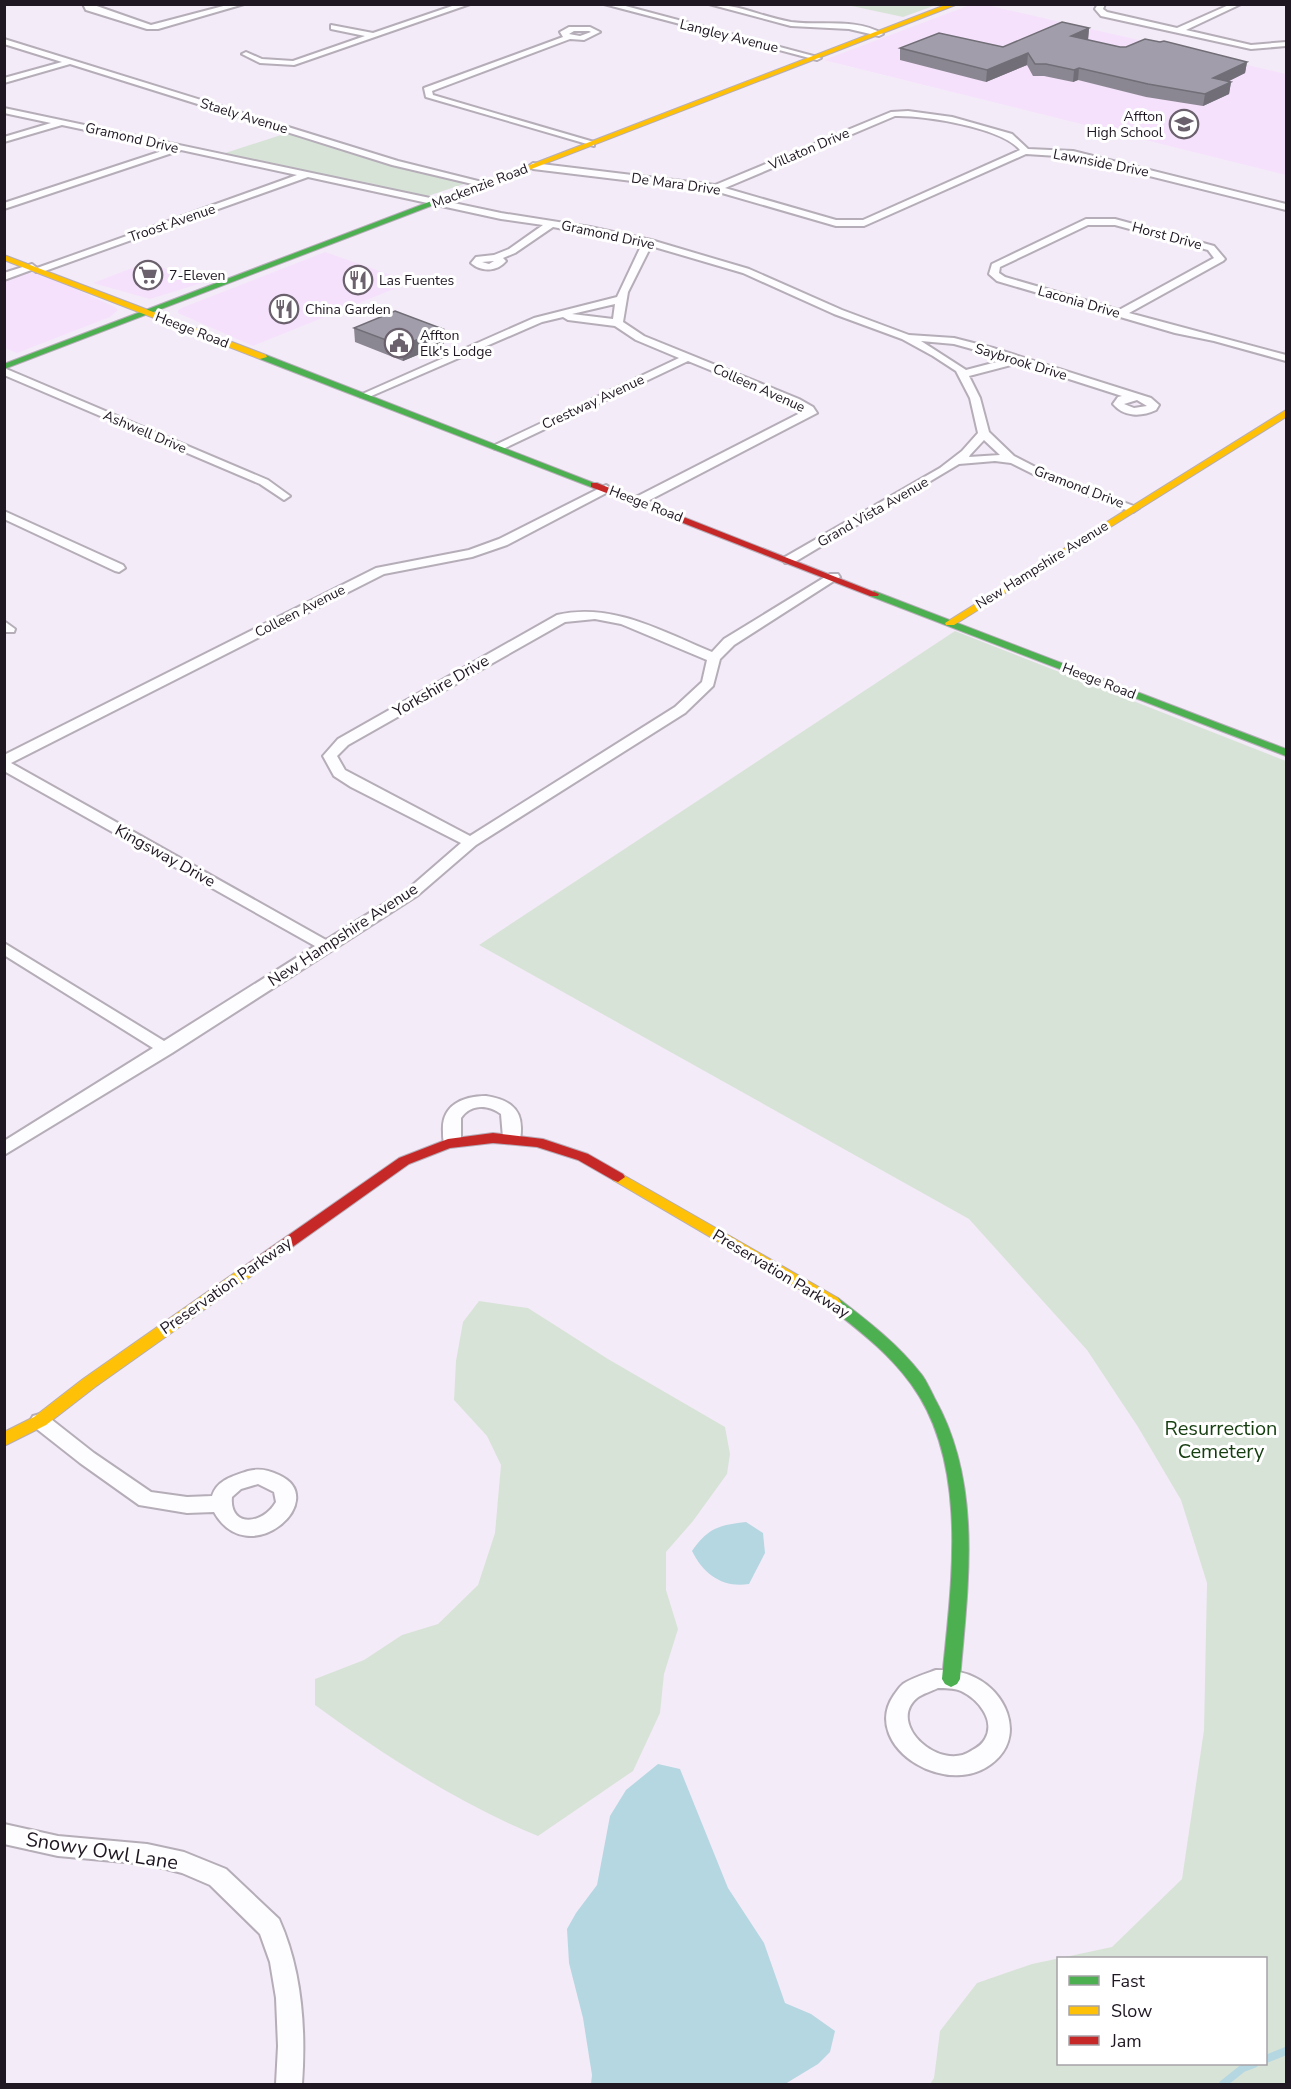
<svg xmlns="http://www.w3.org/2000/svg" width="1291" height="2089" font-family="'Nunito Sans',sans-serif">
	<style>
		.built { fill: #f5e1fc }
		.green { fill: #d8e3d8; fill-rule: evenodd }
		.water { fill: #b5d7e1 }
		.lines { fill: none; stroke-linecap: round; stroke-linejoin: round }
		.stream { stroke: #b5d7e1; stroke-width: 8 }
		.street-casing { stroke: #b5adb8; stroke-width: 4 }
		.fast-casing { stroke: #b5adb8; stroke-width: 2 }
		.slow-casing { stroke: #b5adb8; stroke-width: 2 }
		.jam-casing { stroke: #b5adb8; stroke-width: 2 }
		.street { fill: #fdfcfe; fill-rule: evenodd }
		.fast { fill: #4caf50; fill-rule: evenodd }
		.slow { fill: #ffc107; fill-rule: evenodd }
		.jam { fill: #c62828; fill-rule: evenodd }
		.wall { fill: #8b8792 }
		.shaded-wall { fill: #716e77 }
		.building { fill: #a29daa; stroke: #716e77; stroke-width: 1.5 }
		.labels { text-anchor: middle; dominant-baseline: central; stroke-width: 6; stroke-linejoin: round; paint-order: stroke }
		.far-street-label { font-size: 14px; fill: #1f1722; stroke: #fff }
		.far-poi-label { font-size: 14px; fill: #1f1722; stroke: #fff; text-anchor: start }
		.street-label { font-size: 16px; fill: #1f1722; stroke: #fff }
		.near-park-label { font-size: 20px; fill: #153d10; stroke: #fff }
		.near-street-label { font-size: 20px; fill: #1f1722; stroke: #fff }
	</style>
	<rect width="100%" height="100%" fill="#f4ebf8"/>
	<!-- built -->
	<path class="built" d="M982,4L1286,74V175L824,60L970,5Z
		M325,252L411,282L253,346L178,313V310L184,307Z
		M148,262L202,283L150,299L93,283Z
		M23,273H36L58,281L115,307L118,310L110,317L17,353L5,348L4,280Z"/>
	<!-- green -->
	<path class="green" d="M847,5L936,4V5L903,17Z
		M287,133L379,162L452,179L464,184L425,197L222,154Z
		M955,631L1286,761V2084H930L934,2078L940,2031L977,1983L1032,1964L1112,1947L1182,1879L1204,1730L1207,1583L1181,1500L1138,1427L1087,1350L969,1219L479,945ZM1266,1958V2064H1058V1958Z
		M479,1301L528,1308L608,1359L725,1427L730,1454L727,1474L693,1521L666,1552V1590L678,1629L664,1674L660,1713L633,1771L538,1836C461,1805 382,1754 315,1705V1679L364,1660L402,1635L438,1624L478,1585L495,1533L501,1465L487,1436L454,1400L456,1361L463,1322Z"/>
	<!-- water -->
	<path class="water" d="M746,1522L763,1533L765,1553L749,1584C723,1588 704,1575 692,1551C708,1528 719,1525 746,1522Z
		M658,1764L680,1769L728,1888L764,1943L785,2003L811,2014L835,2031L830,2052L818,2064L785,2084H591L592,2075L583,2018L569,1963L567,1929L576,1913L597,1885L610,1816L626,1790Z"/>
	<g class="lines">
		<!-- stream -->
		<path class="stream" d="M1266,2059L1286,2051
			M1223,2084L1243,2068L1254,2064"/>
		<!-- street casing -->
		<g class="street-casing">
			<path id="street" d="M83,4H91L151,25L231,4H244L158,29H147L86,10Z
				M458,4H470L294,65L260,63L242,54L246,52L262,59L293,61L365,36L331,29V25L373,33Z
				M604,4H618L821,58L817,60Z
				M709,4C737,4 763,17 791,22C820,26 857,18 883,34L879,36L849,29L791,26Z
				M1098,4H1105L1103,9L1107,12L1177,28L1231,4H1241L1186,30L1251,45L1286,42V46L1251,49L1101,16L1095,9Z
				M569,27H590L600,32L584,40L570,39L432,91L433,95L594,142V146L426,97L424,88L563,37L560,32ZM574,31H589L591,32L580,36L569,34Z
				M4,39L398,161L490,184L485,187L392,165L70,64L4,83V78L62,62L4,44Z
				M4,108L501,213L590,227L651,240L749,269L842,310L909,335L954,338L993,348L1151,398L1159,405L1156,410C1141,417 1124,417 1113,404L1118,397L1122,396L1019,363L969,376L980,398L989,432L1014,456L1049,474L1139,508L1133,512L1129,511L1041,478L1011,463L995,461L959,464L793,563H785L783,560L785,557L940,468L962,451L978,433L970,398L956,371L933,356L902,339L834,314L743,273L651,246L628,292L623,322L644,336L799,399L813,407L817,413L642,504H634V498L804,411L791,403L688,361L503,449H495V445L679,358L636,340L615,326L568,320L563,317L542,322L369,397H361L360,395L534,318L617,297L642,244L553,227L515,253L503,258L506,261C497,272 481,272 471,263L476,257L494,255L509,249L543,225L501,219L308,177L42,272H36L34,269L4,280V273L32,264L37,268L297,175L181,150L4,209V203L171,148L62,125L4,142V137L51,123L4,113ZM494,261L489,264L482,262ZM615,304L613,319L572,314ZM921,341L954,344L1008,359L966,370ZM1137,400L1147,406L1134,408L1124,404ZM984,440L1000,455L969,457L970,455Z
				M908,111L952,117L1012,134L1028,149L1073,151L1286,204V210L1073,157L1026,154L864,226H836L715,191L533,169L529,166L533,163L715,185L891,112ZM895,116C924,115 1003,128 1020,150L863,220H836L725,188Z
				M1086,219H1115L1214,246L1225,259L1223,261L1129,313L1286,355V361L1214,341L1175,333L997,281L989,274L992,264ZM1088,225H1115L1208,250L1214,258L1119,310L1005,277L999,273L1000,267Z
				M4,368L268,480L290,496L284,500L260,484L4,375Z
				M606,485L612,489L610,491L507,545L472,557L384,574L11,763L326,940L408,889L461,843L351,787L334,776L323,756L338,739L557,615C612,602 663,632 712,652L724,639L830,574H838L840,577L734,645L720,659L713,686L685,713L476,845L418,895L172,1053L4,1155V1141L153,1048L4,955V943L164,1041L315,946L4,771V755L376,568L469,550L499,539ZM595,619L621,624L707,660L702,682L675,707L470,836L345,770L337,756L348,745L565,622Z
				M4,511L123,565L125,568L119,572L115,571L4,519Z
				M4,621L15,629L14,632H4Z
				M486,1096C505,1099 521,1106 521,1128C521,1134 521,1137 518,1142H506L503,1138L501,1114C488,1104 470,1104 461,1118V1142L458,1146H446C443,1141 443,1138 443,1132C441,1105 463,1096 486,1096Z
				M40,1414L47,1416L94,1453L151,1492L187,1497L212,1496C217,1480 233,1476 248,1471C259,1468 268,1470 279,1475C332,1499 249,1574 214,1512L187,1513L139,1505L80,1463L33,1426L30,1421L33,1416ZM258,1484L274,1492L276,1502C262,1526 229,1527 232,1497L241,1489Z
				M936,1670C950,1670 963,1671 976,1678C1004,1692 1023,1730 999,1757C954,1806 858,1747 894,1695C897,1691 899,1687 903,1684C912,1678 925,1674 936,1670ZM938,1688C945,1688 954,1688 961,1691C978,1699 996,1720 985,1739C982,1745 976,1748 971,1751C940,1772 886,1724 917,1698C922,1694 932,1691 938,1688Z
				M4,1824L58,1836L147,1844L184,1852L226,1869L279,1919C302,1970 306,2029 302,2084H276L278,2046L276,1998L270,1962L260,1934L210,1885L182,1873L147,1864L58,1856L4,1844Z"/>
		</g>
		<!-- fast casing -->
		<g class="fast-casing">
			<path id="fast" d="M484,181L491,183L4,369V364Z
				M260,355H266L599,485L591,487L260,359Z
				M874,591L1286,749V756L870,596L869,594Z
				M833,1297L838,1298C869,1322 898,1344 922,1375C927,1382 931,1391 935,1399C983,1485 968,1585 960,1679L957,1684L951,1687L945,1684L942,1679C951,1586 970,1465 911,1384C888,1352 858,1330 828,1306L825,1302L828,1298Z"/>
		</g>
		<!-- slow casing -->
		<g class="slow-casing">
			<path id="slow" d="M948,4H958L490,185L483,183Z
				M4,255L266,355L267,357L260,359L4,260Z
				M1286,410V417L954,625H946L945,623Z
				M618,1172L838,1298L841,1302L838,1306H828L613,1180L611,1177Z
				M248,1266L253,1267L256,1271L253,1275L95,1387L46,1425L4,1446V1432L34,1417L83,1379L243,1267Z"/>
		</g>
		<!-- jam casing -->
		<g class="jam-casing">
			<path id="jam" d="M591,483H597L879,594L878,596H870L591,487Z
				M493,1133L543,1139L588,1154L623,1174L625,1177L618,1182L613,1180L578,1160L537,1147L493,1143L450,1148L409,1164L253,1275H243L240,1271L243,1267L399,1158L448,1139Z"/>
		</g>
		<!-- street -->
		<use href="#street" class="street"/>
		<!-- fast -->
		<use href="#fast" class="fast"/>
		<!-- slow -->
		<use href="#slow" class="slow"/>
		<!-- jam -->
		<use href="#jam" class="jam"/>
	</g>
	<!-- wall -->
	<path class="wall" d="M1089,28L1088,40L1120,47L1247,62L1245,73L1229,81L1231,82L1229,94L1203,106L1146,97L1078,80L1073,82L1044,76H1033L1027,65L986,82L900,60V48L1003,47Z
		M354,328L443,329L444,344L403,361L355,342Z"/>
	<!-- shaded-wall -->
	<path class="shaded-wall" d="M1089,28L1088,40L1071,36Z
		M1028,53L1027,65L986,82L987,70Z
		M1247,62L1245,73L1211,90L1213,78Z
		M1079,68L1078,80L1073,82L1074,70Z
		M1231,82L1229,94L1203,106L1205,94Z
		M443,329L444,344L403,361L402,346Z"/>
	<!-- building -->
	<path class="building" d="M1062,22L1089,28L1071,36L1120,47H1126L1145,39L1160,42L1164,41L1247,62L1213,78L1231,82L1205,94L1148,84L1079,68L1074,70L1046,64H1035L1028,53L987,70L900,48L939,33L1003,47Z
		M395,311L443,329L402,346L354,328Z"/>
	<!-- icons -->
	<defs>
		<g id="school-ring" transform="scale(1.5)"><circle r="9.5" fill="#fff" stroke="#6a616d" stroke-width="1.5"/><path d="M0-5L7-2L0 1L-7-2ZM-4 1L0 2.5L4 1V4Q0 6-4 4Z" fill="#6a616d"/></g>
		<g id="supermarket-ring" transform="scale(1.5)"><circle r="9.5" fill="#fff" stroke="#6a616d" stroke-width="1.5"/><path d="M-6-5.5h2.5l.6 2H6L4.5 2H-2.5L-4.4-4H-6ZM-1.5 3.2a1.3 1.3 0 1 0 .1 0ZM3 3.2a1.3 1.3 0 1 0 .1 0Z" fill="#6a616d"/></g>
		<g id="restaurant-ring" transform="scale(1.5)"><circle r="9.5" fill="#fff" stroke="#6a616d" stroke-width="1.5"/><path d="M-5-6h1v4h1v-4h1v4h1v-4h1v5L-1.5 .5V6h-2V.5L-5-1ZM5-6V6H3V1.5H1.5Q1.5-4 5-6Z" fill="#6a616d"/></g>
		<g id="civic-ring" transform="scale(1.5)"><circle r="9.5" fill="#fff" stroke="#6a616d" stroke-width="1.5"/><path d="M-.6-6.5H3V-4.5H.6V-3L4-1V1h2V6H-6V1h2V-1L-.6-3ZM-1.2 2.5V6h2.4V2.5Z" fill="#6a616d"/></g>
	</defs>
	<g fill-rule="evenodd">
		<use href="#school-ring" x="1184" y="124"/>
		<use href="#supermarket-ring" x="148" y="275"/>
		<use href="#restaurant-ring" x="358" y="280"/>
		<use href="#restaurant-ring" x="284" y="309"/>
		<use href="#civic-ring" x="399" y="343"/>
	</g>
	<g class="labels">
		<!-- far-street labels -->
		<g class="far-street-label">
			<text transform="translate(729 36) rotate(14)">Langley Avenue</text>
			<text transform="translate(244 116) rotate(17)">Staely Avenue</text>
			<text transform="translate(132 138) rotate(13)">Gramond Drive</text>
			<text transform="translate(809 149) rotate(-23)">Villaton Drive</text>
			<text transform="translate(1101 163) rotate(11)">Lawnside Drive</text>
			<text transform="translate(676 184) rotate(8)">De Mara Drive</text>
			<text transform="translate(480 186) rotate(-21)">Mackenzie Road</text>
			<text transform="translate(172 223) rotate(-19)">Troost Avenue</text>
			<text transform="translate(608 235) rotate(12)">Gramond Drive</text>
			<text transform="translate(1167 236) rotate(15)">Horst Drive</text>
			<text transform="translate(1079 302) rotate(16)">Laconia Drive</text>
			<text transform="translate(192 330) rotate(21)">Heege Road</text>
			<text transform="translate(1021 362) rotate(17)">Saybrook Drive</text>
			<text transform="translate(759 388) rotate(24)">Colleen Avenue</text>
			<text transform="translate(593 402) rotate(-25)">Crestway Avenue</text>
			<text transform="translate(145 432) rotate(23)">Ashwell Drive</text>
			<text transform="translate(1079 487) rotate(21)">Gramond Drive</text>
			<text transform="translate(646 504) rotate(21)">Heege Road</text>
			<text transform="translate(873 512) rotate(-30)">Grand Vista Avenue</text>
			<text transform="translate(1042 565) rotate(-32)">New Hampshire Avenue</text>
			<text transform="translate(300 611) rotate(-27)">Colleen Avenue</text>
			<text transform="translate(1099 681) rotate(21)">Heege Road</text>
		</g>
		<!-- far-poi labels -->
		<g class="far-poi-label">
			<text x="1163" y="116" text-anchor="end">Affton<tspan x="1163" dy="16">High School</tspan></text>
			<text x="169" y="275">7-Eleven</text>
			<text x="379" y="280">Las Fuentes</text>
			<text x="305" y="309">China Garden</text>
			<text x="420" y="335">Affton<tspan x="420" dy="16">Elk's Lodge</tspan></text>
		</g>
		<!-- street labels -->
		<g class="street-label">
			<text transform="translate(441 686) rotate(-30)">Yorkshire Drive</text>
			<text transform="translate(165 856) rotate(29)">Kingsway Drive</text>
			<text transform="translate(343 935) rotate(-33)">New Hampshire Avenue</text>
			<text transform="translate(781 1274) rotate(31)">Preservation Parkway</text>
			<text transform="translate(226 1286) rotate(-35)">Preservation Parkway</text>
		</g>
		<!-- near-park labels -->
		<g class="near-park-label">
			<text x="1221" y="1428">Resurrection<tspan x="1221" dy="23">Cemetery</tspan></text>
		</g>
		<!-- near-street labels -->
		<g class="near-street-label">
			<text transform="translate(102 1851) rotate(9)">Snowy Owl Lane</text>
		</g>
	</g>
	<!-- border -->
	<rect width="1291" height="2089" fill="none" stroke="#1f1722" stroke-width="12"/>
	<!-- legend -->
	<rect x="1057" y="1957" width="210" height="108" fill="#ffffff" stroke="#a5a2a7" stroke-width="1.5"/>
	<rect x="1069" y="1976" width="30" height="9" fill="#4caf50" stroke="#a5a2a7" stroke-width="1.5"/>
	<text x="1111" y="1987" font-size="18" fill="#1f1722">Fast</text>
	<rect x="1069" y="2006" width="30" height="9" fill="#ffc107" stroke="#a5a2a7" stroke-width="1.5"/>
	<text x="1111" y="2017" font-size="18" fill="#1f1722">Slow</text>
	<rect x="1069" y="2036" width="30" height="9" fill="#c62828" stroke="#a5a2a7" stroke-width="1.5"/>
	<text x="1111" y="2047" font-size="18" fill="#1f1722">Jam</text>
</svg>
